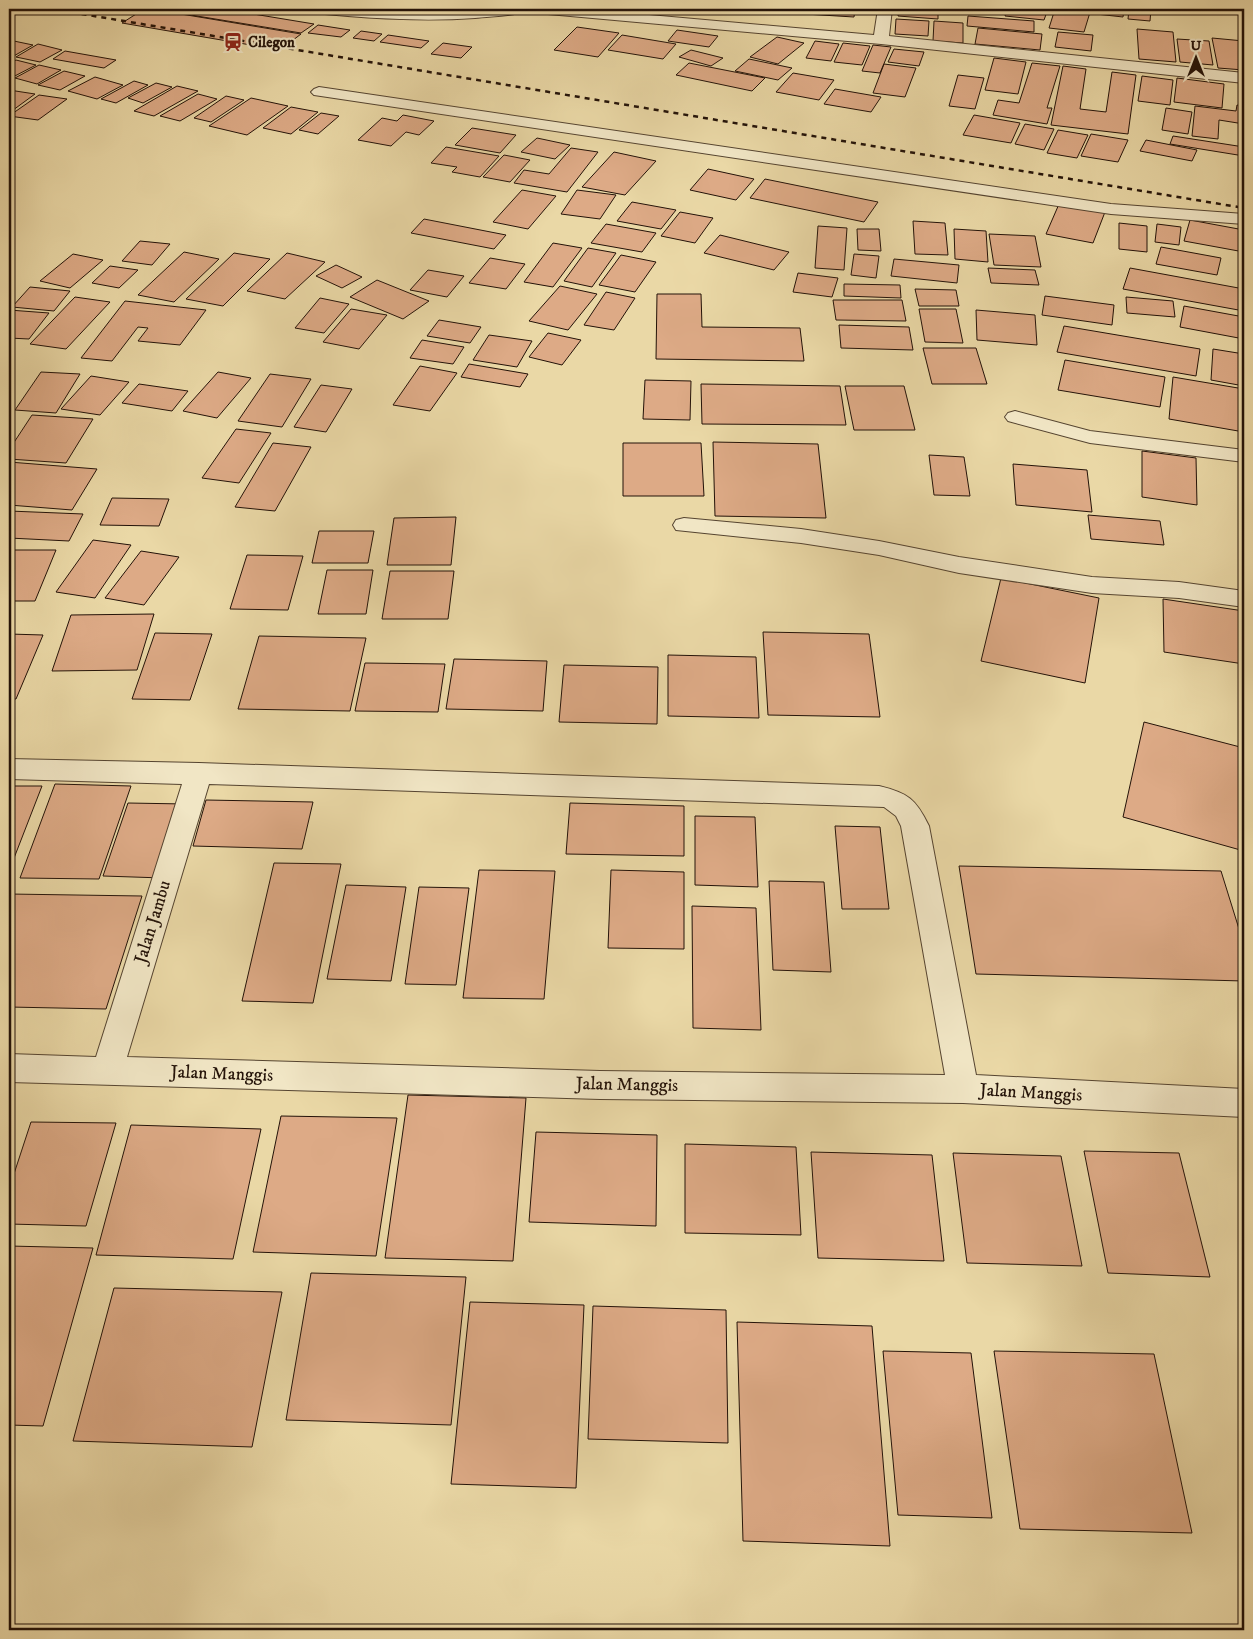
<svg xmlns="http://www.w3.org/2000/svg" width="1253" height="1639" font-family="'IM FELL DW Pica',serif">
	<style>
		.building { fill: #ddaa86; stroke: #231208 }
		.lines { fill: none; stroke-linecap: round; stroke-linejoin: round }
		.minor-casing { stroke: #554430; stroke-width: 2 }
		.minor { fill: #f1e6c5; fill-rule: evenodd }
		.rail { stroke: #231208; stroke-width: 2.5; stroke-dasharray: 5 5; stroke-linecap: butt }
		.labels { text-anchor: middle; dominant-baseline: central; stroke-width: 4.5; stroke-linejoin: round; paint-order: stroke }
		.far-poi-label { font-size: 15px; font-weight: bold; fill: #231208; stroke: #f1e6c5; text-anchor: start }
		.street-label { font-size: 18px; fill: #231208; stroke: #f1e6c5 }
	</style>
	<rect width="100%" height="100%" fill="#ead8a6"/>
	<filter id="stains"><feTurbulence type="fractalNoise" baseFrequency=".004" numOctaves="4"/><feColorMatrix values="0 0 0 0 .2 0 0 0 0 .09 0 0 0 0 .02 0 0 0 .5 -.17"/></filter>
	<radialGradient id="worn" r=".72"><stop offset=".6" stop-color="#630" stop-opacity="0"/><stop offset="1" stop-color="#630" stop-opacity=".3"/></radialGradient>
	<!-- building -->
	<path class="building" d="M144,9H151L301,34L280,50L122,23Z
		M154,9H223L314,24L301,33Z
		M723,9H855L854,17Z
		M899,9H938V19L898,16Z
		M1007,9H1048L1044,20L1005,16Z
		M1055,9H1091L1084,32L1049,28Z
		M1097,9H1124L1123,17L1096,14Z
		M1129,9H1151L1150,21L1128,19Z
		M1183,9H1221V13Z
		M968,16L1034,21V32L967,26Z
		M896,19L929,21L928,36L895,34Z
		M934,21L963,23V43L933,41Z
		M318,25L350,30L341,37L308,33Z
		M577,27L619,33L598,57L554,50Z
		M978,28L1042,34L1040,50L975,44Z
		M1137,29L1173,32L1176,62L1139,59Z
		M677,30L718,36L709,47L668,41Z
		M361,31L382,34L374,41L353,38Z
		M1058,32L1093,35L1091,51L1055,47Z
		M388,35L429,41L421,48L380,42Z
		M622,35L676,44L663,59L608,50Z
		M777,37L804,43L778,64L750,57Z
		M1212,38L1244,41V70L1218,68Z
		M1177,39L1209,41L1213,65L1180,62Z
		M9,40L33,45L12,57L9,56Z
		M815,41L839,44L831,61L806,58Z
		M443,43L472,47L461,58L431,54Z
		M843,43L870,46L862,65L834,62Z
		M38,44L62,50L40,62L16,57Z
		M873,45L891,47L880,73L862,71Z
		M894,49L924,52L919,66L888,62Z
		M691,50L723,58L711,66L679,57Z
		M65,51L116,60L104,68L53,59Z
		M994,58L1026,62L1018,94L985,90Z
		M749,59L792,68L778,80L735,71Z
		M16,60L36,65L9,79V64Z
		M689,63L765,78L752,91L676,75Z
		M1032,63L1060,66L1047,108H1052L1047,124L993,115L998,100L1019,103Z
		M884,64L916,68L905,97L873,93Z
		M39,65L61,70L37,84L15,78Z
		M1063,66L1086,69L1080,109L1106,112L1112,72L1136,75L1128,134L1051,125Z
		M64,71L85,76L60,90L38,85Z
		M793,73L834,80L819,100L776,92Z
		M958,75L984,78L975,109L949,106Z
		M1142,76L1173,80L1170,105L1138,101Z
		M95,77L123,85L97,99L68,91Z
		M1177,78L1224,84L1222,108L1174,102Z
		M134,81L148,85L116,103L101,99Z
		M156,83L172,87L143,103L128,98Z
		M177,86L198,91L154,116L134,111Z
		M835,89L881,97L871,112L824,104Z
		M9,90L35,94L9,113Z
		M198,94L217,99L180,121L160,116Z
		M39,95L67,99L38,120L9,116Z
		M226,96L244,100L211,122L194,118Z
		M251,98L288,106L247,135L209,126Z
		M1237,105L1244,106V124L1219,120L1218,139L1192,136L1195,106L1236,111Z
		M291,107L318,112L291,134L263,128Z
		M1166,108L1192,112L1188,134L1162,130Z
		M321,113L339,116L318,134L299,130Z
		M403,115L434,121L419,135L406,132L391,146L358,140L382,118L397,121Z
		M974,115L1020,123L1011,143L963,135Z
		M1025,124L1054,129L1044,150L1015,144Z
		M472,128L516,135L500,153L455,145Z
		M1058,130L1088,135L1077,158L1047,153Z
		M1091,134L1128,140L1118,162L1081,156Z
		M1173,136L1244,147V156L1170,144Z
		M537,138L570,145L555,159L521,152Z
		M1146,140L1197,150L1192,161L1140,151Z
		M446,147L499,156L480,177L452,172L457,167L431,163Z
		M571,148L598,152L567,192L514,183L524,170L549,174Z
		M614,152L656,161L625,195L582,187Z
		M504,155L530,160L510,182L483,177Z
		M708,169L754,179L736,200L690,190Z
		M765,179L878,202L864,222L750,198Z
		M522,190L556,196L528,229L493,222Z
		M577,190L616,195L600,219L561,214Z
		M632,202L676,210L661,229L617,221Z
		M1059,204L1105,212L1093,243L1046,234Z
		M680,212L713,218L695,243L661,236Z
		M424,219L506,235L494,249L411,233Z
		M1190,220L1244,230V252L1184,241Z
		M913,221L945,223L948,255L915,254Z
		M1119,223L1147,226V252L1119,249Z
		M606,224L656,233L642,252L591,243Z
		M1157,224L1181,227L1179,245L1155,242Z
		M818,226L847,228L844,270L815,268Z
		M857,229H879L881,251L858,250Z
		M954,229L986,231L988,262L955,259Z
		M989,234L1035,236L1041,267L994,265Z
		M720,235L789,252L774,270L704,253Z
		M140,241L170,244L152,265L122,261Z
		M553,243L582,248L553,287L524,282Z
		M1161,247L1221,258L1217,275L1156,264Z
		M588,248L616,253L592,287L564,281Z
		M184,252L219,259L174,302L138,295Z
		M234,253L270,259L223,306L186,299Z
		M287,253L325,262L285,299L247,291Z
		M73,254L103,260L70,288L40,281Z
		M854,254L879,256L876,278L851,275Z
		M621,255L656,262L635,292L599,285Z
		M490,258L525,264L506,289L469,283Z
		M894,259L959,265L957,283L891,276Z
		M336,265L362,277L342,288L316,276Z
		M110,266L138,270L119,288L92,283Z
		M988,268L1035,270L1039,285L991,283Z
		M1130,268L1244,289V311L1123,289Z
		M428,270L464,276L447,297L410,290Z
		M798,273L838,278L832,297L793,292Z
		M377,280L429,301L403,319L350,297Z
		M844,284L900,285L901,298L844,296Z
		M560,286L597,294L568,330L529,321Z
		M30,287L70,291L54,311L12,307Z
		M915,289L956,290L959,306H919Z
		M606,292L635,298L614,330L584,325Z
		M657,294H701L702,327L800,328L804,361L656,359Z
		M1045,296L1114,305L1112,325L1042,315Z
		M75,297L110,302L66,349L30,344Z
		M1126,297L1173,301L1175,317L1127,313Z
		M320,298L349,304L324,333L295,328Z
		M833,300H902L906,321L836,320Z
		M125,301L206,310L180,345L138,341L148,328L138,327L112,361L81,358Z
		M1184,306L1244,317V339L1180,327Z
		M351,309L387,315L359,349L323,342Z
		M919,309H956L963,343L925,342Z
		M9,310L49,313L29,339L9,338Z
		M976,310L1035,315L1037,345L977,340Z
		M439,320L481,327L470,343L427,336Z
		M839,325L909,327L913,350L841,348Z
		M1064,326L1200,349L1196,376L1057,352Z
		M548,333L581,340L562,365L529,357Z
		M489,335L532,341L517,367L473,360Z
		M422,340L464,347L453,364L410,358Z
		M923,348H976L987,384H932Z
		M1213,349L1244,354V386L1211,380Z
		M1065,360L1165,377L1160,407L1058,390Z
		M469,364L528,374L520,387L461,377Z
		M420,366L457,373L430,411L393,405Z
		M41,372L80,374L56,413L15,410Z
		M218,372L251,378L217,418L183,411Z
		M270,374L311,379L282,427L238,421Z
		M91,376L129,382L100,415L61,409Z
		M1173,377L1244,389V432L1169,419Z
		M645,380L691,381L690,420L643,419Z
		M139,384L188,391L172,411L122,403Z
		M701,384L840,386L846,425L702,424Z
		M321,385L352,389L326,432L294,427Z
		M845,386H904L915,430H854Z
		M32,415L93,419L66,463L9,459V450Z
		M236,429L271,433L239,483L202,478Z
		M713,442L818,444L826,518L715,516Z
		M273,443L311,447L275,511L235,507Z
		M623,443H701L704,496H623Z
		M1142,451L1196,458L1197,505L1142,497Z
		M929,455L964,457L970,496L934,495Z
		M9,462L97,469L72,510L9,505Z
		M1013,464L1087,470L1092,512L1016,505Z
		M112,498L169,499L159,526L100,525Z
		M9,511L83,514L69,541L9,538Z
		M1088,515L1160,521L1164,545L1091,539Z
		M456,517L451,565H387L394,518Z
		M319,531H374L368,563H312Z
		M93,540L131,545L95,598L56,592Z
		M9,550H56L35,601H9Z
		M141,551L179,557L144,605L105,598Z
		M247,555L303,556L288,610L230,609Z
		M327,570H373L366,614H318Z
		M390,571H454L448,619H382Z
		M1001,578L1099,598L1085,683L981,661Z
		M1163,599L1244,611V664L1164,652Z
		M154,614L137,670L52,671L71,615Z
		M763,632L869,634L880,717L768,715Z
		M155,633L212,634L190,700L132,699Z
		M9,634L43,635L16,699H9Z
		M259,636L366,638L350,711L238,709Z
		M668,655L756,657L759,718L668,716Z
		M454,659L547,661L543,711L446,709Z
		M365,663L445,664L438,712L355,711Z
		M564,665L658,667L657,724L559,722Z
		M1144,722L1244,748V851L1123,817Z
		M55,784L131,786L99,879L20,878Z
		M9,786H42L9,871Z
		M206,800L313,802L302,849L193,846Z
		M128,803L185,804L163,878L103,876Z
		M570,803L684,806V856L566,854Z
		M695,816L755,817L758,887L695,885Z
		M835,826L880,827L889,909H842Z
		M274,863L341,864L313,1003L242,1001Z
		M959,866L1221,871L1244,945V981L976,974Z
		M479,870L555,871L544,999L463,998Z
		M611,870L684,872V949L608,948Z
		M769,881L824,882L831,972L773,970Z
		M346,885L406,887L391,981L327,979Z
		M419,887L469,888L456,985L405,984Z
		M9,894L142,896L106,1009L9,1007Z
		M692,906L756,908L761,1030L693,1028Z
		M408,1095L526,1098L513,1261L385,1258Z
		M281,1116L397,1118L376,1256L253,1252Z
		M31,1122L116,1123L86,1226L9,1224V1189Z
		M131,1125L261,1129L233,1259L96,1255Z
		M536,1132L657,1135L656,1226L529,1222Z
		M685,1144L796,1147L801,1235L685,1233Z
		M1084,1151L1179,1153L1210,1277L1108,1273Z
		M811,1152L932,1155L944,1261L818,1258Z
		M953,1153L1061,1156L1082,1266L967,1263Z
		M9,1246L93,1248L43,1426L9,1425Z
		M311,1273L466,1277L451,1425L286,1420Z
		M114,1288L282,1292L252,1447L73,1441Z
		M470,1302L584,1305L576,1488L451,1484Z
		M593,1306L726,1310L728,1443L588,1439Z
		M737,1322L872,1326L890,1546L743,1541Z
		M883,1351L971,1353L992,1518L898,1515Z
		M994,1351L1154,1354L1192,1533L1020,1529Z"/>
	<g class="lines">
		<!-- minor casing -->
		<g class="minor-casing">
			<path id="minor" d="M306,9L417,11L527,9L525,12C509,16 492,16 475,18C421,22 367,18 313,13L308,12Z
				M530,9H582L874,35L878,9H892L889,36L1244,73V83L881,44L537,13L532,12Z
				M319,87L1111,204L1244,214V224L1111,214L314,95L311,92L314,89Z
				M1015,411L1090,431L1244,450V462L1090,443L1008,421L1005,417L1008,413Z
				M684,518L801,529L879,541L959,557L1092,577L1179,582L1244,591V607L1179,598L1092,593L959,573L879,555L801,543L676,530L673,525L676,520Z
				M9,759L199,763L879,786C908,793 916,799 929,826L976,1075L1244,1089V1117L963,1103L600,1099L9,1082V1054L96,1057L182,784L9,779ZM209,784L884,807L896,816L901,826L945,1075L600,1071L127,1057Z"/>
		</g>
		<!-- minor -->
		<use href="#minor" class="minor"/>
		<!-- rail -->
		<path class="rail" d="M52,9L1244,208"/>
	</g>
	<!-- icons -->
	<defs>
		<g id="station-bare" transform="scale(1.5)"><path d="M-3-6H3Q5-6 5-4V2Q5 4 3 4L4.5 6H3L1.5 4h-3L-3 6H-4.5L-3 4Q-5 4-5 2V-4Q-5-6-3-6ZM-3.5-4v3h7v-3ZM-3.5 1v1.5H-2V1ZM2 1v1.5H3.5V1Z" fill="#8f2418" stroke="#f1e6c5" stroke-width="2.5" paint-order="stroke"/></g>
	</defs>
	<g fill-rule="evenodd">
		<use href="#station-bare" x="233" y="42"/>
	</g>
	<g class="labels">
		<!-- far-poi labels -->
		<g class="far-poi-label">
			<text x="248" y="42">Cilegon</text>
		</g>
		<!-- street labels -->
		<g class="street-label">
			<text transform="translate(153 922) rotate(-73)">Jalan Jambu</text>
			<text transform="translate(222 1074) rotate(2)">Jalan Manggis</text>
			<text transform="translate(627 1085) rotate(1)">Jalan Manggis</text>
			<text transform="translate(1031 1093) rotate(3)">Jalan Manggis</text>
		</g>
	</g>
	<!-- margin -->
	<rect width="1253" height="1639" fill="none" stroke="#ead8a6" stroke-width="30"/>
	<rect x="10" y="10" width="1233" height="1619" fill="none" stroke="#231208" stroke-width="2.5"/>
	<rect x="15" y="15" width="1223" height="1609" fill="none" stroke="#231208"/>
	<!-- north arrow -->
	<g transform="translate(1196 58)" stroke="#f1e6c5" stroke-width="4" paint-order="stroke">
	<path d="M0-4L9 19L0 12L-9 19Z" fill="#231208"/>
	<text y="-8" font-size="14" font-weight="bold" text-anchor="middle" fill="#231208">U</text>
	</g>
	<rect width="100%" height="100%" filter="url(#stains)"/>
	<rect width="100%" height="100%" fill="url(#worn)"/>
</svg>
